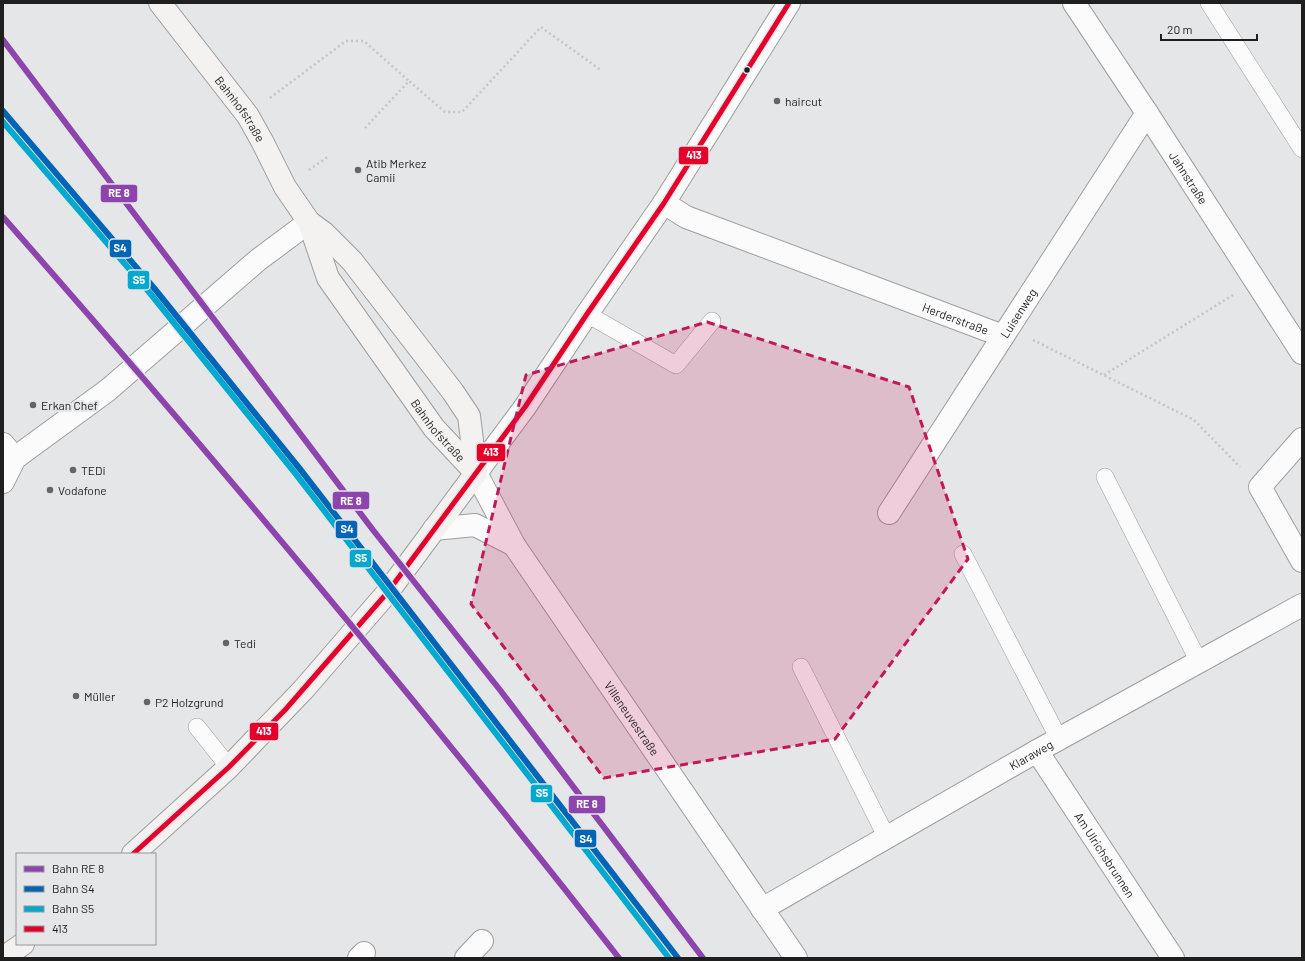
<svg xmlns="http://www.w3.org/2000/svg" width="1305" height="961" font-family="Barlow,sans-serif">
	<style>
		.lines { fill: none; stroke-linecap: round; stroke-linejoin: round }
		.service-casing { stroke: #9e9ea0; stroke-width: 18 }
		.minor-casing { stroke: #9e9ea0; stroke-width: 24 }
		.secondary-casing { stroke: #9e9ea0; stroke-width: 24 }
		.path { stroke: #c4c5c5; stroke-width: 2.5; stroke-dasharray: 2 3; stroke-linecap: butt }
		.service { stroke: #fbfbfb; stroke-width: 17 }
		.minor { stroke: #fbfbfb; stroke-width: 22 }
		.secondary { stroke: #f4f1f1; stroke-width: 22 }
		.bus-1-casing { stroke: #e4e6e8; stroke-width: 8 }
		.bus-1 { stroke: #e4002b; stroke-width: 5 }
		.rail-1-casing { stroke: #e4e6e8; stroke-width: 9 }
		.rail-2-casing { stroke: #e4e6e8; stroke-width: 9 }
		.rail-3-casing { stroke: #e4e6e8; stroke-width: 9 }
		.rail-1 { stroke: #8e44ad; stroke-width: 6 }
		.rail-2 { stroke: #0065b7; stroke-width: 6 }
		.rail-3 { stroke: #03a8ce; stroke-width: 6 }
		.marked { fill: #c2185b; fill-opacity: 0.2; stroke: #c2185b; stroke-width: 3; stroke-dasharray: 8 5; stroke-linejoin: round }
		.bus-dot { fill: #1f1f20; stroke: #e4e6e8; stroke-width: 1.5 }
		.poi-dot { fill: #646566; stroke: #e4e6e8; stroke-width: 1.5 }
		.labels { text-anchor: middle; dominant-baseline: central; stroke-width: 4; stroke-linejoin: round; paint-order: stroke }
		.poi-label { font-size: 12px; fill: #1f1f20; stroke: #e4e6e8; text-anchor: start }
		.street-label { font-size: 12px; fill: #1f1f20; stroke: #e4e6e8 }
		.line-badge { stroke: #e4e6e8; stroke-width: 1.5 }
		.badge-label { font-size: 11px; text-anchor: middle; font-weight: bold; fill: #fff }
	</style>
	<rect width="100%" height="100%" fill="#e5e6e7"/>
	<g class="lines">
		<!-- service casing -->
		<g class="service-casing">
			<path id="service" d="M1209,3L1302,149
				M587,314L676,365L712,321
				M1105,477L1199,662
				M963,554L1059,739
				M801,667L887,838
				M197,727L229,767"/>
		</g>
		<!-- minor casing -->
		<g class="minor-casing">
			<g id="minor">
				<path id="s1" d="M789,3L664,203L587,314L525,407L476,473L514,545L796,958"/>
				<path id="s2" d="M1074,3L1147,113L1302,353"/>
				<path id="s3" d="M664,203L686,217L1003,336"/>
				<path d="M1302,439L1260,487L1302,561"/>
				<path d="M3,444L15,458"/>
				<path d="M3,482L15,458L108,390L258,260L309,222"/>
				<path id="s4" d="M889,513L1147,113"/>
				<path d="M434,529L475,525L514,545"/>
				<path id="s5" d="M1037,751L1173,958"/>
				<path id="s6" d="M762,909L1037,751L1302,605"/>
				<path d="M359,958L364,953"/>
				<path d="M466,958L482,941"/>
			</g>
		</g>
		<!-- secondary casing -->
		<g class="secondary-casing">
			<g id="secondary">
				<path id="s7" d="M160,3L248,116L262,141L285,187L309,222L328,278L434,428L476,473"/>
				<path d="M309,222L324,233L352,261L453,392L469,416L476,473"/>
				<path d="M133,854L229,767L303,690L387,593L476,473"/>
				<path d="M3,958L23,944"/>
			</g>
		</g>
		<!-- path -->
		<path class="path" d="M270,98L346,41H364L409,81
			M365,128L409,81L445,112H462L541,27L602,71
			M309,170L329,156
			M1033,340L1194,420L1240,467
			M1104,375L1233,295"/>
		<!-- service -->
		<use href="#service" class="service"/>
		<!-- minor -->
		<use href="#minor" class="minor"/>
		<!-- secondary -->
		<use href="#secondary" class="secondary"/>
		<!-- bus-1 casing -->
		<g class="bus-1-casing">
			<path id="bus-1" d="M133,854L229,767L285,710L387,593L525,407L587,314L664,203L789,3"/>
		</g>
		<!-- bus-1 -->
		<use href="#bus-1" class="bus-1"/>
		<!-- rail-1 casing -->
		<g class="rail-1-casing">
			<path id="rail-1" d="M3,40L373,530L500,690L703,958
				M3,217C215,458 421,705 619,958"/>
		</g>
		<!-- rail-2 casing -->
		<g class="rail-2-casing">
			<path id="rail-2" d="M3,111L154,288L300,469L678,958"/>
		</g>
		<!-- rail-3 casing -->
		<g class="rail-3-casing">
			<path id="rail-3" d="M3,122L149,292L295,473L669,958"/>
		</g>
		<!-- rail-1 -->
		<use href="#rail-1" class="rail-1"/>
		<!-- rail-2 -->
		<use href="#rail-2" class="rail-2"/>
		<!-- rail-3 -->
		<use href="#rail-3" class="rail-3"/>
	</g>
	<!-- marked area -->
	<path class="marked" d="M707,322L909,387L968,559L835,739L604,778L471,604L526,375Z"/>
	<!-- markers -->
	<circle class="bus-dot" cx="747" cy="70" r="3.5"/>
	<g class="poi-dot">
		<circle cx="777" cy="101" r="4"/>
		<circle cx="358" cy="170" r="4"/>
		<circle cx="33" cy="405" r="4"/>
		<circle cx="73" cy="470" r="4"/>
		<circle cx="50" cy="490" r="4"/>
		<circle cx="226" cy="643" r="4"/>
		<circle cx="76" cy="696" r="4"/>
		<circle cx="147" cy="702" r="4"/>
	</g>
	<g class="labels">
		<!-- poi labels -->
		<g class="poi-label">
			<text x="785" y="101">haircut</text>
			<text x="366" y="163">Atib Merkez<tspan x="366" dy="14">Camii</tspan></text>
			<text x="41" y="405">Erkan Chef</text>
			<text x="81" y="470">TEDi</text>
			<text x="58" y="490">Vodafone</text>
			<text x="234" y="643">Tedi</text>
			<text x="84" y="696">Müller</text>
			<text x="155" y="702">P2 Holzgrund</text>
		</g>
		<!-- street labels -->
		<g class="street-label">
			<text stroke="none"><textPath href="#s7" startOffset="133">Bahnhofstraße</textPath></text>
			<text stroke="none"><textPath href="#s2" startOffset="209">Jahnstraße</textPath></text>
			<text stroke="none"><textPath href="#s4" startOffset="238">Luisenweg</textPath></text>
			<text stroke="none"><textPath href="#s3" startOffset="314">Herderstraße</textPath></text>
			<text stroke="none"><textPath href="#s7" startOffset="513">Bahnhofstraße</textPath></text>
			<text stroke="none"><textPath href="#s1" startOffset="856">Villeneuvestraße</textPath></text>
			<text stroke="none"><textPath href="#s6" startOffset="310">Klaraweg</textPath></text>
			<text stroke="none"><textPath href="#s5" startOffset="124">Am Ulrichsbrunnen</textPath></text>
		</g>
	</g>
	<g class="line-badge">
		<rect x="678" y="146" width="31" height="19" rx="4" fill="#e4002b"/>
		<rect x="100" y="184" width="38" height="19" rx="4" fill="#8e44ad"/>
		<rect x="109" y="239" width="23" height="19" rx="4" fill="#0065b7"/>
		<rect x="127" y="270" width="23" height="20" rx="4" fill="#03a8ce"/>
		<rect x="476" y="443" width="30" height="19" rx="4" fill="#e4002b"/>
		<rect x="332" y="491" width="38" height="19" rx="4" fill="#8e44ad"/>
		<rect x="335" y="520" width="23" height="19" rx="4" fill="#0065b7"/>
		<rect x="349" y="549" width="23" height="19" rx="4" fill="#03a8ce"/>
		<rect x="249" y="722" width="30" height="19" rx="4" fill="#e4002b"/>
		<rect x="530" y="784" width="23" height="19" rx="4" fill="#03a8ce"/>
		<rect x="568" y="795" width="38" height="19" rx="4" fill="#8e44ad"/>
		<rect x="574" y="829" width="23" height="19" rx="4" fill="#0065b7"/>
	</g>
	<g class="badge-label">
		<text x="694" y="159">413</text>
		<text x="119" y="197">RE 8</text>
		<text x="120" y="252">S4</text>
		<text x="139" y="284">S5</text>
		<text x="491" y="456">413</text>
		<text x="351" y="505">RE 8</text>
		<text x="347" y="533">S4</text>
		<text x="361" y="562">S5</text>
		<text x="264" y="735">413</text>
		<text x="542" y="797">S5</text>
		<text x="587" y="808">RE 8</text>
		<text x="586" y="843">S4</text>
	</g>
	<!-- border -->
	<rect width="1305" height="961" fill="none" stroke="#1f1f20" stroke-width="8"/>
	<!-- legend -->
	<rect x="16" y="853" width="140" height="92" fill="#e4e6e8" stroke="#959698"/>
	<rect x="24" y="866" width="20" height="6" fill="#8e44ad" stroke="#959698"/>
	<text x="52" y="873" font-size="12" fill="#1f1f20">Bahn RE 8</text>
	<rect x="24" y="886" width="20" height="6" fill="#0065b7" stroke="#959698"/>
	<text x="52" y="893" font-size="12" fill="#1f1f20">Bahn S4</text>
	<rect x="24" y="906" width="20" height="6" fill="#03a8ce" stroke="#959698"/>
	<text x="52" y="913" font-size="12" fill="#1f1f20">Bahn S5</text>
	<rect x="24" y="926" width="20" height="6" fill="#e4002b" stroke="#959698"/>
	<text x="52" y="933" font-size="12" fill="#1f1f20">413</text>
	<!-- scale -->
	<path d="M1161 34v6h96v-6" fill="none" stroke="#1f1f20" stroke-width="2"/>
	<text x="1167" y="34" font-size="12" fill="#1f1f20" stroke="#e4e6e8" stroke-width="3" paint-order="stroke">20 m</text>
</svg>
